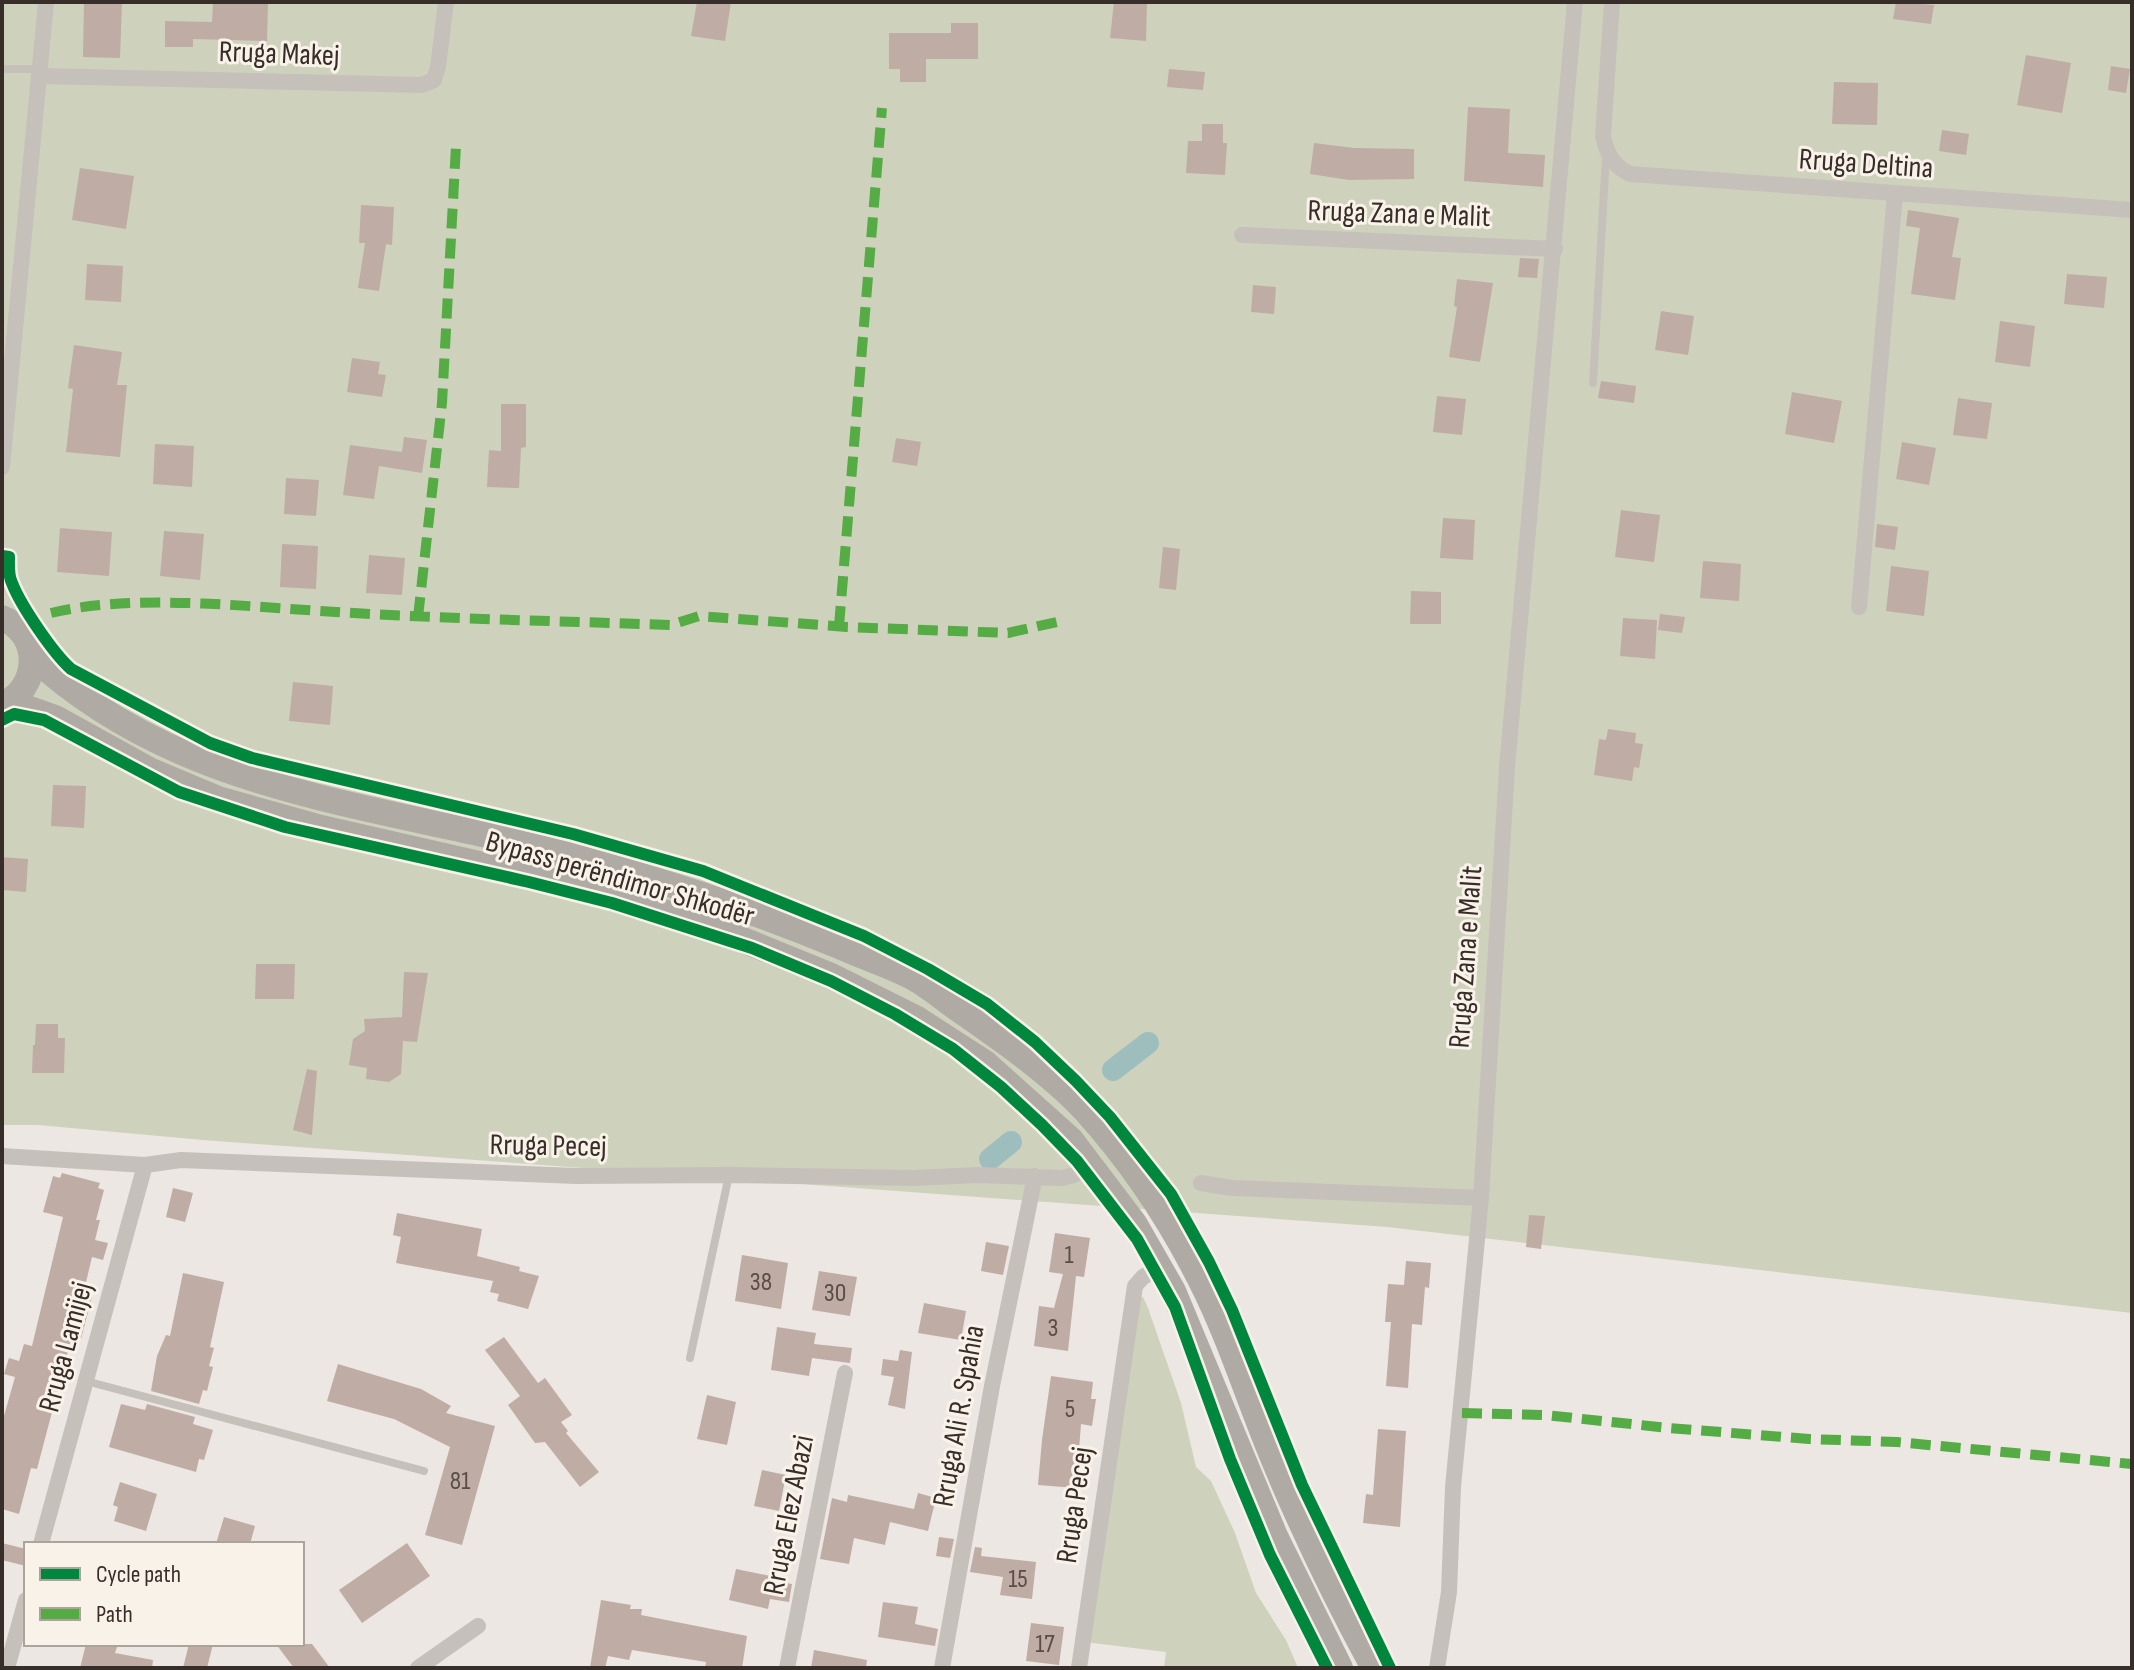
<svg xmlns="http://www.w3.org/2000/svg" width="2134" height="1670" font-family="'Sofia Sans Condensed',sans-serif">
	<style>
		.green { fill: #ced2bc }
		.lines { fill: none; stroke-linecap: round; stroke-linejoin: round }
		.canal { stroke: #9ebebe; stroke-width: 22 }
		.building { fill: #bfaca4 }
		.service { stroke: #c6c0ba; stroke-width: 8 }
		.minor { stroke: #c6c0ba; stroke-width: 16 }
		.trunk { stroke: #b0aaa5; stroke-width: 26 }
		.quiet { stroke: #55ab44; stroke-width: 10; stroke-dasharray: 20 10; stroke-linecap: butt }
		.cycleway-casing { stroke: #f9f2e9; stroke-width: 17 }
		.cycleway { stroke: #00873e; stroke-width: 12 }
		.labels { text-anchor: middle; dominant-baseline: central; stroke-width: 6; stroke-linejoin: round; paint-order: stroke }
		.number-label { font-size: 26px; fill: #594d48 }
		.street-label { font-size: 30px; fill: #372d29; stroke: #f9f2e9 }
	</style>
	<rect width="100%" height="100%" fill="#ece7e2"/>
	<!-- green -->
	<path class="green" d="M2,2H2132V1313L1387,1227L203,1140L38,1125H2Z
		M1138,1296L1143,1297L1148,1308L1181,1403L1196,1467L1211,1481L1235,1533L1256,1593L1286,1640L1298,1668H1164L1166,1652L1085,1642Z"/>
	<g class="lines">
		<!-- canal -->
		<path class="canal" d="M1113,1070L1148,1043
			M990,1159L1011,1142"/>
	</g>
	<!-- building -->
	<path class="building" d="M84,2H122L120,58L83,57Z
		M213,2H268L267,41L193,39V47H165V21L212,22Z
		M697,2H731L725,41L691,36Z
		M1114,2H1147L1146,41L1110,38Z
		M1896,2L1934,5L1931,24L1893,19Z
		M951,23H978V59H926V82H900V69H889V33H951Z
		M2026,55L2071,63L2062,113L2017,105Z
		M2111,66L2130,69L2126,93L2108,90Z
		M1169,69L1205,72L1203,90L1167,87Z
		M1834,82L1878,83L1877,125L1832,124Z
		M1468,107L1510,109L1508,153L1545,155L1543,187L1464,181Z
		M1202,124H1223V143H1227L1225,175L1186,173L1188,141H1202Z
		M1942,130L1969,134L1966,155L1939,151Z
		M1314,143L1354,148L1414,149V179L1349,180L1310,174Z
		M80,168L134,176L126,229L72,220Z
		M361,205L394,207L392,245L386,244L379,291L358,288L365,243H359Z
		M1908,210L1959,218L1952,257L1961,258L1955,300L1911,294L1920,228L1906,226Z
		M1520,258L1539,259L1537,278L1518,277Z
		M87,264L123,266L121,302L85,300Z
		M2067,274L2107,277L2104,308L2064,304Z
		M1457,279L1493,283L1480,362L1449,357L1457,307L1454,306Z
		M1253,285L1276,287L1274,314L1251,312Z
		M1661,311L1694,316L1688,355L1655,350Z
		M2000,321L2035,326L2030,367L1995,362Z
		M74,345L122,352L117,385H127L120,457L66,452L73,389L68,388Z
		M352,358L380,362L378,374L386,375L382,397L347,392Z
		M1601,381L1636,386L1634,403L1598,398Z
		M1792,392L1842,401L1834,443L1785,434Z
		M1437,396L1466,399L1462,435L1433,432Z
		M1958,398L1992,403L1987,439L1953,435Z
		M501,404H526V447L521,448L519,488L487,487L489,450L501,451Z
		M404,437L427,440L422,473L379,466L374,499L343,495L350,445L402,452Z
		M896,438L921,442L917,466L892,462Z
		M1902,442L1936,448L1929,485L1896,479Z
		M155,444L194,446L192,487L153,484Z
		M286,478L319,480L316,516L284,514Z
		M1621,510L1660,515L1654,562L1615,557Z
		M1443,518L1475,520L1473,560L1440,558Z
		M1877,524L1898,527L1895,550L1875,547Z
		M60,528L112,532L109,576L57,572Z
		M164,531L204,534L200,580L160,576Z
		M282,544L318,546L316,589L280,587Z
		M1163,547L1180,549L1176,590L1159,588Z
		M369,555L405,558L402,595L366,593Z
		M1703,561L1741,564L1739,601L1700,598Z
		M1891,566L1929,571L1924,616L1886,611Z
		M1411,591L1441,592V624H1410Z
		M1660,614L1685,617L1682,633L1658,630Z
		M1623,618L1657,620L1655,659L1620,656Z
		M293,682L333,686L330,725L289,721Z
		M1608,729L1636,733L1635,743L1643,744L1639,768L1634,767L1632,781L1594,775L1599,739L1606,740Z
		M53,785L86,786L84,828L51,826Z
		M2,857L28,859L26,892L2,890Z
		M256,964H295L294,999H255Z
		M404,972L428,973L417,1042L403,1041L401,1074L389,1082L366,1079L367,1068L349,1065L353,1039L365,1031L364,1019L402,1017Z
		M36,1024H58V1038H65L64,1073H32L33,1045H35Z
		M307,1069L317,1071L312,1135L293,1130Z
		M62,1173L100,1183L98,1188L104,1190L96,1220H100L95,1240L108,1243L103,1260L92,1257L83,1295L92,1297L81,1339L72,1336L37,1469L31,1468L19,1514L2,1509V1423L15,1377L4,1374L9,1358L19,1361L24,1344L32,1346L63,1217L43,1212L53,1176L60,1178Z
		M173,1188L193,1193L185,1222L166,1217Z
		M397,1213L482,1229L477,1256L520,1267L519,1271L539,1276L528,1309L497,1301L499,1294L490,1292L493,1281L396,1263L401,1237L393,1235Z
		M1529,1215L1545,1216L1541,1249L1526,1247Z
		M1055,1233L1090,1238L1084,1277L1076,1276L1068,1351L1034,1346L1039,1306L1054,1308L1063,1274L1049,1272Z
		M986,1242L1009,1246L1003,1275L981,1271Z
		M742,1255L788,1263L781,1309L735,1301Z
		M1406,1261L1431,1263L1429,1288L1425,1287L1422,1325L1412,1324L1408,1388L1386,1386L1391,1322H1385L1388,1284L1404,1285Z
		M819,1271L857,1277L850,1316L812,1310Z
		M183,1273L224,1282L210,1347L214,1348L209,1366L213,1367L207,1391L203,1390L199,1404L151,1391L157,1356L166,1335L170,1336Z
		M924,1303L966,1311L961,1340L918,1333Z
		M777,1327L816,1333L814,1344L852,1348L850,1363L812,1358L809,1376L771,1370Z
		M504,1337L538,1383L545,1378L572,1415L561,1422L568,1431L566,1433L599,1472L580,1487L545,1442L535,1443L508,1405L520,1396L485,1350Z
		M900,1350L912,1352L905,1409L888,1405L894,1377L881,1375L883,1359L898,1361Z
		M338,1364L421,1389L451,1406L446,1413L495,1426L462,1545L425,1535L450,1447L394,1419L327,1401Z
		M1051,1376L1093,1382L1091,1399H1096L1092,1426L1081,1424L1076,1488L1038,1485L1042,1440Z
		M707,1395L736,1402L727,1445L697,1439Z
		M121,1404L145,1410L147,1404L195,1417L193,1424L213,1430L204,1460L199,1459L196,1472L109,1447Z
		M1378,1429L1406,1431L1400,1527L1363,1523L1366,1494L1373,1495Z
		M762,1470L786,1475L779,1511L754,1506Z
		M120,1482L157,1494L146,1531L114,1521L118,1507L113,1505Z
		M918,1493L936,1498L928,1531L890,1522L885,1545L854,1538L849,1564L820,1559L832,1498L847,1502L848,1495L914,1509Z
		M224,1517L255,1526L250,1544H216Z
		M939,1537L954,1539L950,1558L936,1556Z
		M2,1543L26,1549V1566L2,1560Z
		M407,1543L430,1576L362,1623L339,1590Z
		M975,1547L982,1548L981,1556L1036,1562L1032,1599L1000,1595L1003,1577L970,1572Z
		M736,1569L775,1577L774,1581L792,1584L789,1602L770,1599L768,1609L729,1600Z
		M601,1600L631,1605L630,1609H642L641,1615L747,1636L742,1668H705L706,1662L632,1650L629,1660L608,1656L605,1668H590Z
		M883,1602L918,1607L915,1624L938,1629L935,1646L878,1637Z
		M1031,1623L1064,1627L1059,1665L1026,1661Z
		M86,1644H118L115,1653L153,1660L152,1668H80Z
		M189,1644H213L207,1668H183Z
		M276,1644H312L330,1668H294Z
		M814,1650L867,1660L866,1668H811Z"/>
	<g class="lines">
		<!-- service -->
		<path class="service" d="M2,69H41
			M1593,383L1606,156
			M690,1358L729,1175
			M86,1381L424,1471"/>
		<!-- minor -->
		<path class="minor" d="M1612,2L1603,136C1607,154 1613,166 1630,174L2132,210
			M41,76L422,85L434,80L438,67L446,2
			M1242,235L1555,249
			M2,467L46,2
			M1859,607L1895,194
			M2,1156L145,1165L181,1160L576,1176L729,1175L915,1178L977,1175L1062,1178L1074,1175L1090,1165
			M1201,1183L1232,1188L1481,1198
			M41,1544L145,1165
			M7,1668L26,1600
			M418,1668L478,1626
			M787,1668L845,1373
			M942,1668L992,1386L1035,1176
			M1079,1668L1135,1286L1143,1277L1160,1267
			M1437,1668L1449,1592L1453,1487L1481,1198L1507,767L1575,2"/>
		<!-- trunk -->
		<path class="trunk" d="M2,618C43,634 40,689 2,705
			M32,656C158,773 316,797 478,833C601,861 722,897 839,946C863,957 890,965 914,978C929,986 944,999 958,1009C1000,1038 1050,1073 1085,1110C1131,1161 1170,1219 1201,1281C1231,1340 1250,1404 1276,1465C1305,1534 1338,1602 1374,1668
			M10,702L55,718L149,770L218,799L321,828L536,877L652,908L723,932L829,975L917,1019L985,1063L1071,1140L1134,1223L1173,1291L1275,1536L1340,1668"/>
		<!-- quiet -->
		<path class="quiet" d="M51,613C133,593 250,607 336,612C448,619 559,621 671,625L699,616L847,627L1008,633L1061,621
			M418,617L442,403L456,146
			M839,626L882,108
			M1462,1413L1545,1415L1669,1428L1809,1439L1897,1442L2132,1464"/>
		<!-- cycleway casing -->
		<g class="cycleway-casing">
			<path id="cycleway" d="M2,556L9,557C9,566 8,575 12,583C21,606 53,653 71,669L210,743L252,758L573,834L703,871L864,936L928,969L987,1004L1035,1042L1076,1081L1110,1117L1171,1194L1209,1262L1232,1310L1302,1485L1390,1668
				M2,720L14,714L44,720L179,792L285,827L529,882L612,903L752,948L831,981L895,1014L953,1049L1001,1087L1042,1125L1077,1161L1137,1239L1175,1307L1230,1459L1270,1555L1327,1668"/>
		</g>
		<!-- cycleway -->
		<use href="#cycleway" class="cycleway"/>
	</g>
	<g class="labels">
		<!-- number labels -->
		<g class="number-label">
			<text x="1069" y="1255">1</text>
			<text x="761" y="1282">38</text>
			<text x="835" y="1293">30</text>
			<text x="1053" y="1328">3</text>
			<text x="1070" y="1409">5</text>
			<text x="460" y="1481">81</text>
			<text x="1018" y="1579">15</text>
			<text x="1045" y="1644">17</text>
		</g>
		<!-- street labels -->
		<g class="street-label">
			<text transform="translate(279 54) rotate(2)">Rruga Makej</text>
			<text transform="translate(1866 164) rotate(4)">Rruga Deltina</text>
			<text transform="translate(1399 214) rotate(2)">Rruga Zana e Malit</text>
			<text transform="translate(620 879) rotate(16)">Bypass perëndimor Shkodër</text>
			<text transform="translate(1466 957) rotate(-86)">Rruga Zana e Malit</text>
			<text transform="translate(548 1146) rotate(1)">Rruga Pecej</text>
			<text transform="translate(66 1347) rotate(-75)">Rruga Lamijej</text>
			<text transform="translate(959 1416) rotate(-80)">Rruga Ali R. Spahia</text>
			<text transform="translate(1075 1505) rotate(-82)">Rruga Pecej</text>
			<text transform="translate(789 1515) rotate(-79)">Rruga Elez Abazi</text>
		</g>
	</g>
	<!-- border -->
	<rect width="2134" height="1670" fill="none" stroke="#372d29" stroke-width="8"/>
	<!-- legend -->
	<rect x="24" y="1542" width="280" height="104" fill="#f9f2e9" stroke="#aba39c" stroke-width="2"/>
	<rect x="40" y="1568" width="40" height="12" fill="#00873e" stroke="#aba39c" stroke-width="2"/>
	<text x="96" y="1582" font-size="24" fill="#372d29">Cycle path</text>
	<rect x="40" y="1608" width="40" height="12" fill="#55ab44" stroke="#aba39c" stroke-width="2"/>
	<text x="96" y="1622" font-size="24" fill="#372d29">Path</text>
</svg>
